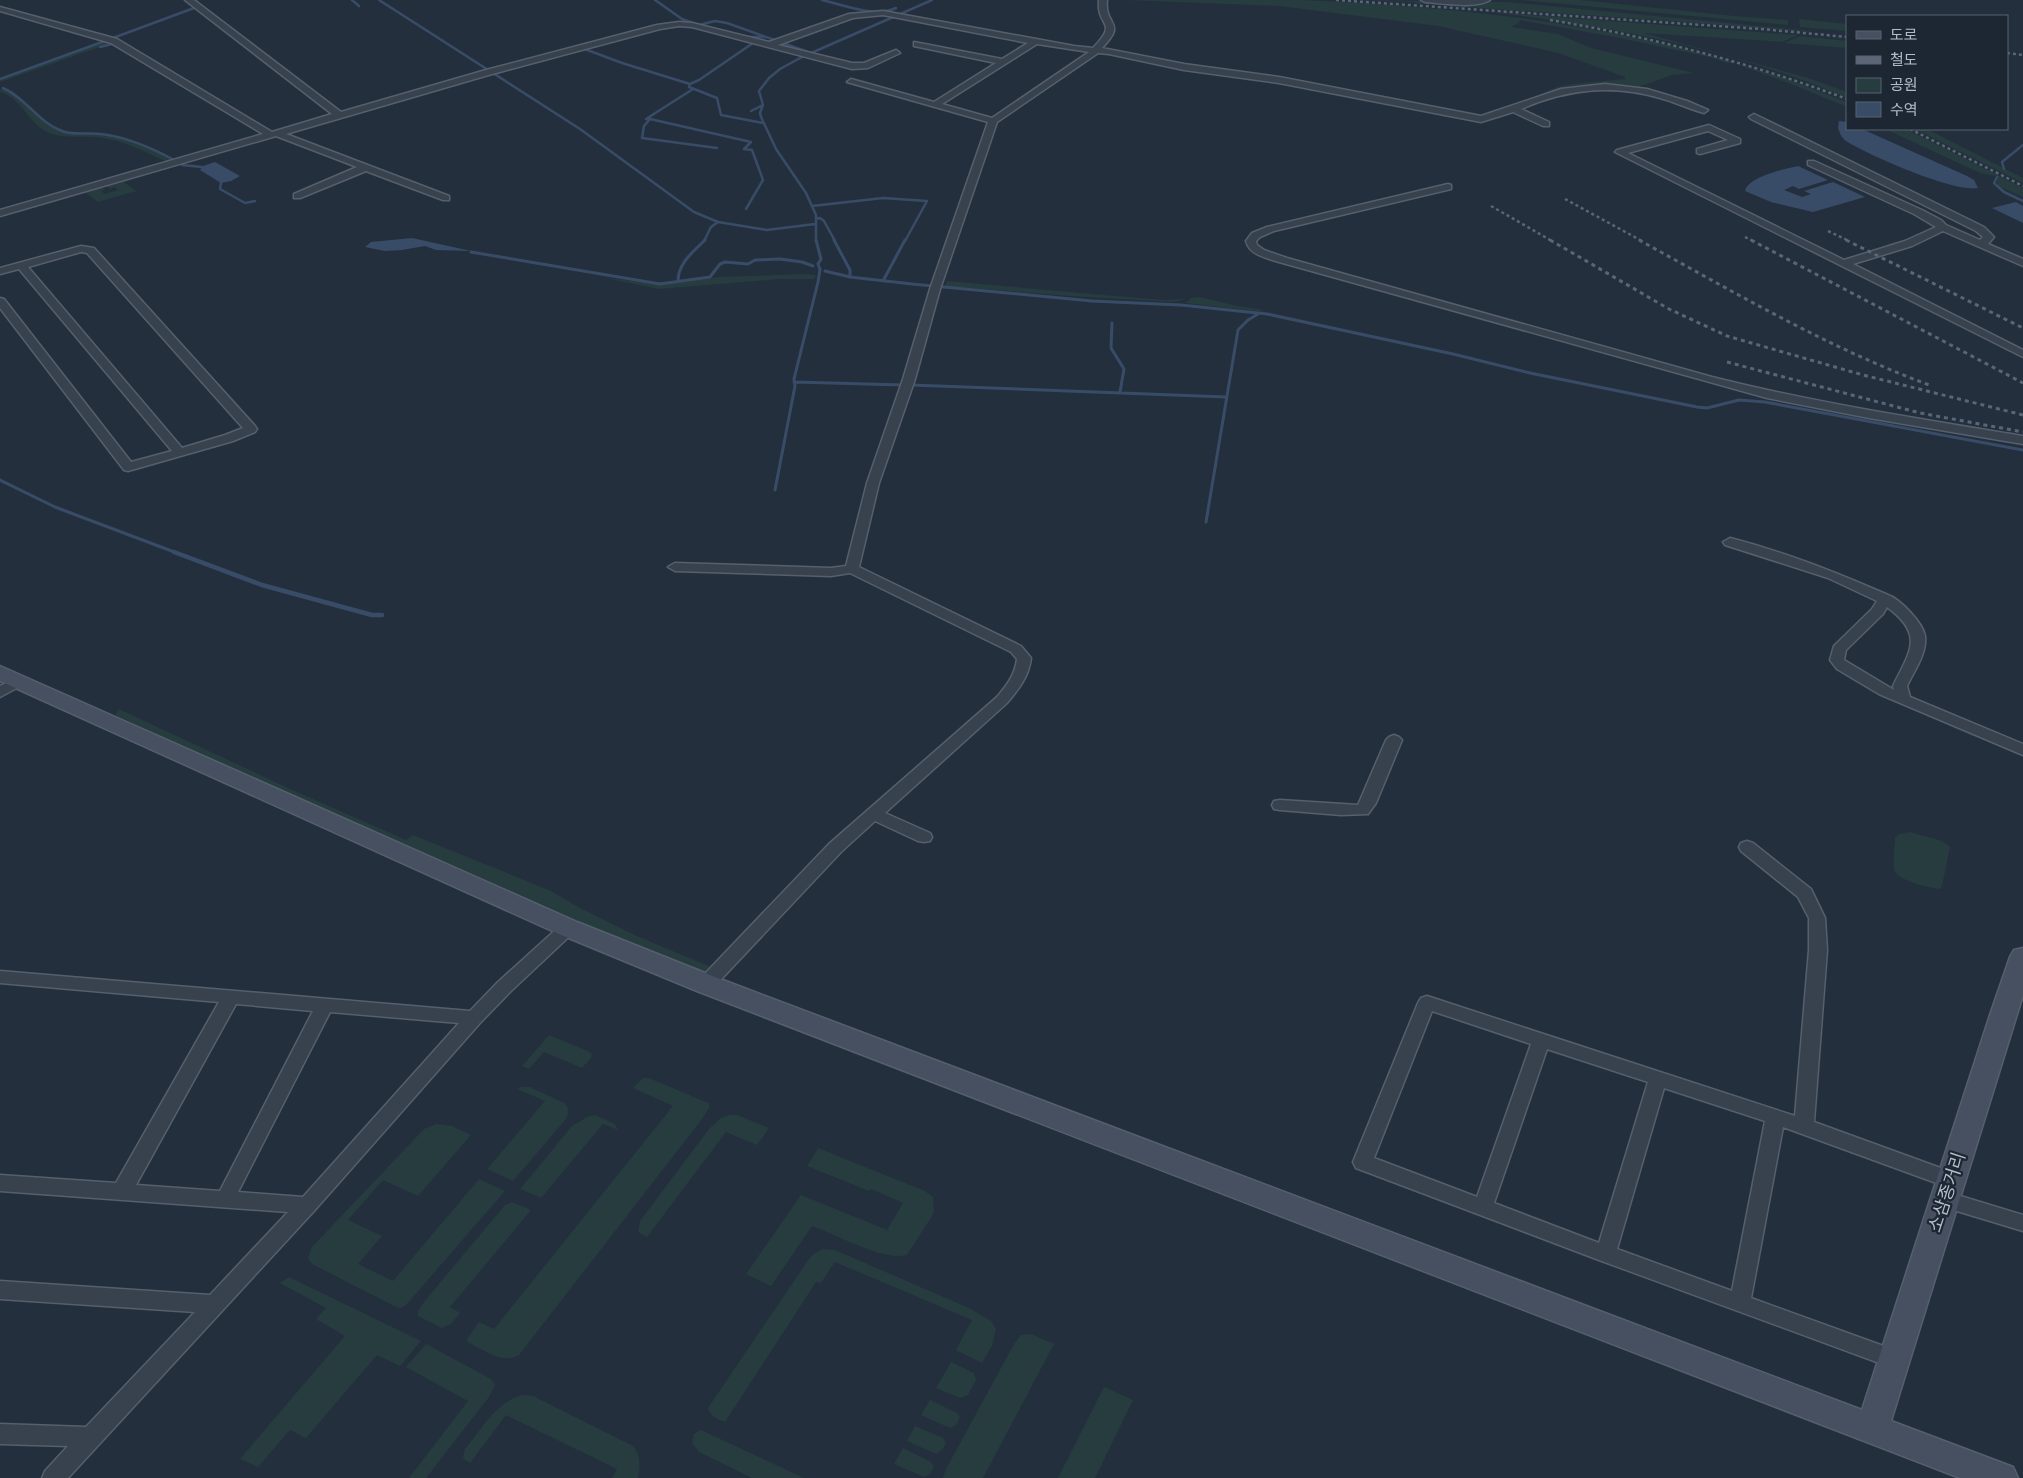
<svg xmlns="http://www.w3.org/2000/svg" width="2023" height="1478" font-family="Commissioner,'Noto Sans KR',sans-serif">
	<style>
		.green { fill: #263c3f }
		.water { fill: #394c67 }
		.lines { fill: none; stroke-linecap: round; stroke-linejoin: round }
		.stream-far2 { stroke: #394c67; stroke-width: 2.5 }
		.stream-far1 { stroke: #394c67; stroke-width: 3 }
		.stream { stroke: #394c67; stroke-width: 4.5 }
		.street-casing { stroke: #565f6c; stroke-width: 3 }
		.secondary-casing { stroke: #565f6c; stroke-width: 3 }
		.street { fill: #38414e; fill-rule: evenodd }
		.secondary { fill: #465061; fill-rule: evenodd }
		.rail-far1 { stroke: #5a6575; stroke-width: 2.5; stroke-dasharray: 3 3; stroke-linecap: butt }
		.rail { stroke: #5a6575; stroke-width: 3; stroke-dasharray: 4 4; stroke-linecap: butt }
		.labels { text-anchor: middle; dominant-baseline: central; stroke-width: 4.5; stroke-linejoin: round; paint-order: stroke }
		.near-street-label { font-size: 18px; fill: #b4bcc9; stroke: #1d2633 }
	</style>
	<rect width="100%" height="100%" fill="#242f3e"/>
	<!-- green -->
	<path class="green" d="M1126,0C1184,0 1242,0 1300,0C1446,6 1595,21 1736,63H1726L1714,58L1615,37L1520,20L1519,23L1511,27L1558,34L1591,48L1694,73L1672,75L1639,87L1597,85L1564,89L1496,114L1557,87L1572,84L1625,79V77L1558,53L1438,26L1279,6Z
		M1354,0L1507,2L1811,31L1808,32L1671,21L1420,4L1412,2Z
		M1520,0H1580L1734,16L1788,20V25Z
		M1491,12L1798,35L1782,42L1644,33L1808,78L1847,92V98C1734,49 1612,27 1491,12Z
		M1799,19L1847,24V31L1800,27Z
		M1801,36L1847,41V48L1784,43Z
		M106,40L111,43L0,82V80Z
		M1737,64L1782,77L1847,102V107L1796,86Z
		M3,89C26,98 37,123 62,132C73,136 88,133 100,134C119,136 157,150 173,161L160,164L165,161C145,152 124,141 103,138C86,135 68,139 52,134C28,126 24,99 0,92V90Z
		M1885,129H1906L2023,188V197L2000,187L1997,183L1998,177L1996,176L1980,173Z
		M1915,129H1927L2023,178V183Z
		M121,180L136,191L98,202L83,191L100,186L105,190L101,191L105,194L118,190L115,187L110,189L104,184Z
		M803,274L816,275L814,279H779L659,289L601,277L661,285L719,277Z
		M947,281L1092,294L1164,300L1187,299L1172,302L1071,296L945,286Z
		M1200,297L1237,306L1259,309L1266,312L1185,303L1191,298Z
		M119,709L288,788L406,840L413,835L551,891L580,908L637,936L711,967L705,972L563,916L398,845L115,715Z
		M1910,832L1942,841L1950,847L1942,886L1940,889C1930,888 1901,881 1896,873C1891,865 1895,847 1895,838L1899,834Z
		M549,1035L588,1051L592,1054L591,1058L582,1068L544,1052L529,1069L522,1066Z
		M643,1078H649L708,1103L710,1106L702,1119L519,1355C502,1365 484,1350 468,1342L467,1339L479,1322L494,1329L673,1106L633,1088Z
		M522,1087H530L564,1103C570,1109 569,1112 566,1119L513,1181L487,1169L545,1101L517,1089Z
		M595,1115L615,1124L618,1130L603,1124L541,1198L520,1189L572,1126L587,1117Z
		M729,1115H737L769,1128L757,1145L726,1132L647,1237L638,1232L640,1221L709,1129L721,1118Z
		M436,1124L452,1126L471,1135L418,1196L383,1180L348,1220L382,1236L358,1264L393,1281L479,1179L505,1191L406,1305L400,1308L394,1306L312,1264L308,1258L312,1247L424,1129Z
		M818,1148L925,1191L933,1197L934,1213L907,1255C881,1261 838,1235 812,1226L771,1286L746,1274L801,1195L887,1230L903,1203L871,1189L869,1191L807,1166Z
		M512,1202L531,1210L450,1307L460,1313L451,1324L442,1328L418,1316V1311L424,1302L505,1205Z
		M822,1249L835,1250L969,1308L991,1321L996,1329L992,1346L982,1363L956,1350L972,1320L835,1262L821,1283L816,1282L725,1422C717,1419 710,1416 708,1408L811,1256Z
		M289,1277L421,1341L400,1366L377,1355L306,1438L290,1430L258,1467L240,1459L345,1336L316,1319L326,1308L280,1283Z
		M1031,1334L1054,1344L983,1478H943L946,1469L1014,1344L1021,1335Z
		M426,1344L491,1379L495,1385L489,1397L426,1478H409L468,1401L406,1367Z
		M951,1362L974,1373L976,1380L968,1395L960,1398L936,1388Z
		M1104,1387L1133,1400L1095,1478H1058Z
		M522,1395L533,1396L633,1446C641,1455 640,1467 638,1478H612L617,1469L506,1415L470,1463L465,1460L463,1457L465,1449C482,1429 496,1402 522,1395Z
		M930,1400L957,1413L960,1417L956,1425L950,1428L921,1415Z
		M915,1426L943,1438L946,1443L942,1450L936,1454L907,1441Z
		M701,1430L804,1478H752L699,1452L692,1443L694,1434Z
		M903,1448L931,1462L934,1466L930,1474L924,1477L894,1464Z"/>
	<!-- water -->
	<path class="water" d="M1839,121L1847,122V129H1862L1967,176L1974,180L1978,188C1955,193 1868,155 1846,141C1841,137 1840,133 1838,128Z
		M215,162L240,176L231,181L221,183L200,170L203,166Z
		M1798,166L1828,180L1799,189L1793,186L1784,190L1802,197L1811,194L1804,191L1833,182L1865,197L1813,212L1771,202L1745,191C1748,177 1784,169 1798,166Z
		M2016,202L2023,206V223L1992,208Z
		M412,238L471,251L436,250L425,246L402,250L385,251L365,247L371,242Z"/>
	<g class="lines">
		<!-- stream-far2 -->
		<path class="stream-far2" d="M352,0L359,6
			M379,0L580,129L694,212L718,222L711,227L704,241
			M655,0L682,19L696,24
			M822,0C844,5 874,18 896,8
			M699,25L715,21L727,23L811,53
			M747,37H766
			M753,43L699,80L690,84L689,87L717,98L721,115L763,123
			M100,47L112,44L115,40L113,38L194,8
			M582,48L622,63L690,84
			M493,74L576,51
			M0,79L113,38
			M3,88C26,98 39,123 62,131C74,136 88,132 101,134C126,137 152,148 174,160
			M693,89L646,119H650L644,126L642,138L717,148
			M751,111L763,105
			M650,119L751,142L744,149L752,150L763,180L746,209
			M182,165L202,167
			M2004,169L2002,162L2023,145
			M1997,177L1994,183L2004,192L2023,201
			M221,183L220,189L245,203L255,201
			M812,206L883,198L927,201L905,241
			M816,219L820,218L824,221L835,241
			M718,222L767,230L815,224
			M816,241V215L806,193L776,149L761,117L760,113L763,105L759,91L769,78L780,69L802,57L932,0"/>
		<!-- stream-far1 -->
		<path class="stream-far1" d="M834,240L850,270V277
			M471,252L660,284L710,277L720,264L725,262L748,264L755,260L780,259L802,262L813,266
			M825,271L850,277L912,284L1092,301L1181,305L1267,314L1453,354L1530,373L1697,407L1707,408L1739,400L1765,402L2023,450
			M678,281C678,263 693,252 705,240
			M883,281L905,240
			M1112,323L1111,348L1124,369L1120,392
			M794,382L903,385
			M911,385L1226,397
			M0,480L55,507L177,553
			M775,490L795,386L794,379L818,282L820,269L818,264L821,259L816,240
			M1206,522L1238,330L1248,320L1258,314"/>
		<!-- stream -->
		<path class="stream" d="M174,552L262,585L372,615H382"/>
		<!-- street casing -->
		<g class="street-casing">
			<path id="street" d="M185,0H194L341,112L486,70L657,25L679,22L692,23L769,42L849,14L883,11L1074,46L1093,48C1120,20 1096,28 1099,0H1107C1104,27 1128,21 1102,48L1184,64L1279,77L1481,116L1561,89L1605,84L1647,89L1687,101L1708,110L1704,113C1689,109 1675,102 1660,98C1611,84 1567,89 1521,109L1549,122V126H1543L1513,112L1481,122L1279,83L1184,70L1109,54L1098,53L997,122L940,289L915,379L879,483L859,567L1021,646L1031,658C1029,676 1019,689 1007,703L885,813L930,833L932,837L930,841L924,842L918,841L875,821L841,852L712,989L706,990L700,989L697,984L700,979L829,844L997,697C1007,685 1015,675 1017,659L1011,652L850,573L831,576L675,571L668,567L675,563L831,568L846,566L867,483L903,379L930,289L988,122L847,82L851,79L934,102L996,63L914,46V42L1002,59L1028,43L883,15L853,18L778,45L852,63H864L896,50L900,53L868,68L852,69L692,27L679,26L660,29L492,74L286,134L449,196V200H443L366,171L300,198H294V194L357,167L276,136L0,216V210L263,134L111,43L0,11V7L117,39L272,132L332,114ZM1037,44L1089,52L992,118L942,104Z
				M1421,0H1490C1477,9 1441,3 1425,2Z
				M1754,114L1984,227L1994,237L1988,244L2023,259V266L1943,231L1912,246L1853,264L2023,350V357L1615,152L1617,150L1709,125L1740,139V143L1700,154L1697,153V149L1728,140L1708,131L1628,153L1844,260L1905,241L1936,227L1914,214L1808,165V161H1814L1922,210L1941,220L1946,225L1980,240L1983,237L1976,231L1751,119L1749,117Z
				M1448,184L1451,185V189L1274,231L1260,237L1256,241L1257,245L1264,250L1287,258L1712,377C1815,403 1919,419 2023,436V444L1869,418L1767,398L1279,262C1267,258 1249,255 1246,241L1252,233L1267,227Z
				M81,246L94,248L255,426L257,429L255,432L233,441L128,471L124,470L0,308V298L4,299L131,462L172,451L19,269L0,274V268ZM81,252L87,253L243,428L225,435L182,448L28,267Z
				M1730,538C1785,552 1837,573 1888,595C1900,599 1923,623 1925,636C1927,654 1914,671 1907,686L1910,697L2023,744V755L1879,694L1837,669L1830,660L1834,646L1872,609L1877,601L1828,578L1725,545L1723,542ZM1887,607C1925,635 1910,651 1893,686L1894,690L1844,660L1846,650L1883,614Z
				M19,677L24,678L26,681L24,684L0,697V686Z
				M1394,735L1399,737L1402,740L1376,803L1368,814L1341,815L1280,810L1274,809L1272,805L1274,801L1280,800L1358,805L1386,740L1389,737Z
				M1747,841L1753,843L1811,889L1825,918L1827,950L1814,1122L1957,1174L1960,1180L1957,1186L1950,1188L1783,1127L1751,1298L1900,1352L1903,1359L1900,1366L1893,1368L1599,1260L1356,1168L1353,1162L1418,1003L1421,998L1427,996L1795,1116L1809,950V918L1798,897L1741,851L1739,847L1741,843ZM1432,1011L1531,1044L1477,1197L1374,1158ZM1547,1049L1648,1082L1599,1243L1494,1203ZM1664,1088L1765,1121L1732,1291L1617,1249Z
				M568,922L574,924L576,928L574,932L510,992L480,1023L314,1211L68,1478H42L45,1471L68,1446L0,1444V1424L86,1427L195,1312L0,1299V1281L210,1295L288,1212L0,1191V1175L116,1183L219,1002L0,983V971L470,1011L498,982L562,924ZM236,1004L313,1011L220,1191L136,1185ZM330,1012L459,1023L303,1197L238,1192Z
				M1944,1191L2023,1215V1231L1937,1205L1934,1199L1937,1193Z"/>
		</g>
		<!-- secondary casing -->
		<g class="secondary-casing">
			<path id="secondary" d="M0,666L577,922L715,977L1862,1410L1990,1015L2010,957L2014,950L2023,948V995L1891,1421L2013,1467L2018,1478H1960L697,991L559,934L0,681Z"/>
		</g>
		<!-- street -->
		<use href="#street" class="street"/>
		<!-- secondary -->
		<use href="#secondary" class="secondary"/>
		<!-- rail-far1 -->
		<path class="rail-far1" d="M1336,0L1761,29L1847,37
			M1550,20C1652,37 1750,63 1847,99
			M2007,53L2023,55
			M1910,129L2023,186
			M1565,199L1642,241
			M1491,206L1552,241
			M1828,231L1849,241
			M1745,237L1753,241"/>
		<!-- rail -->
		<path class="rail" d="M1550,240L1669,309L1727,336L1863,375L2023,415
			M1639,240C1734,292 1830,349 1932,386
			M1751,240L2023,383
			M1846,240L2023,328
			M1727,362L1920,413L2023,432"/>
	</g>
	<g class="labels">
		<!-- near-street labels -->
		<g class="near-street-label">
			<text transform="translate(1946 1192) rotate(-72)">소삼종거리</text>
		</g>
	</g>
	<!-- legend -->
	<rect x="1846" y="15" width="162" height="115" fill="#1d2633" stroke="#59626f"/>
	<rect x="1856" y="31" width="25" height="8" fill="#465061" stroke="#59626f"/>
	<text x="1890" y="40" font-size="15" fill="#b4bcc9">도로</text>
	<rect x="1856" y="56" width="25" height="8" fill="#5a6575" stroke="#59626f"/>
	<text x="1890" y="65" font-size="15" fill="#b4bcc9">철도</text>
	<rect x="1856" y="78" width="25" height="15" fill="#263c3f" stroke="#59626f"/>
	<text x="1890" y="90" font-size="15" fill="#b4bcc9">공원</text>
	<rect x="1856" y="102" width="25" height="15" fill="#394c67" stroke="#59626f"/>
	<text x="1890" y="115" font-size="15" fill="#b4bcc9">수역</text>
</svg>
